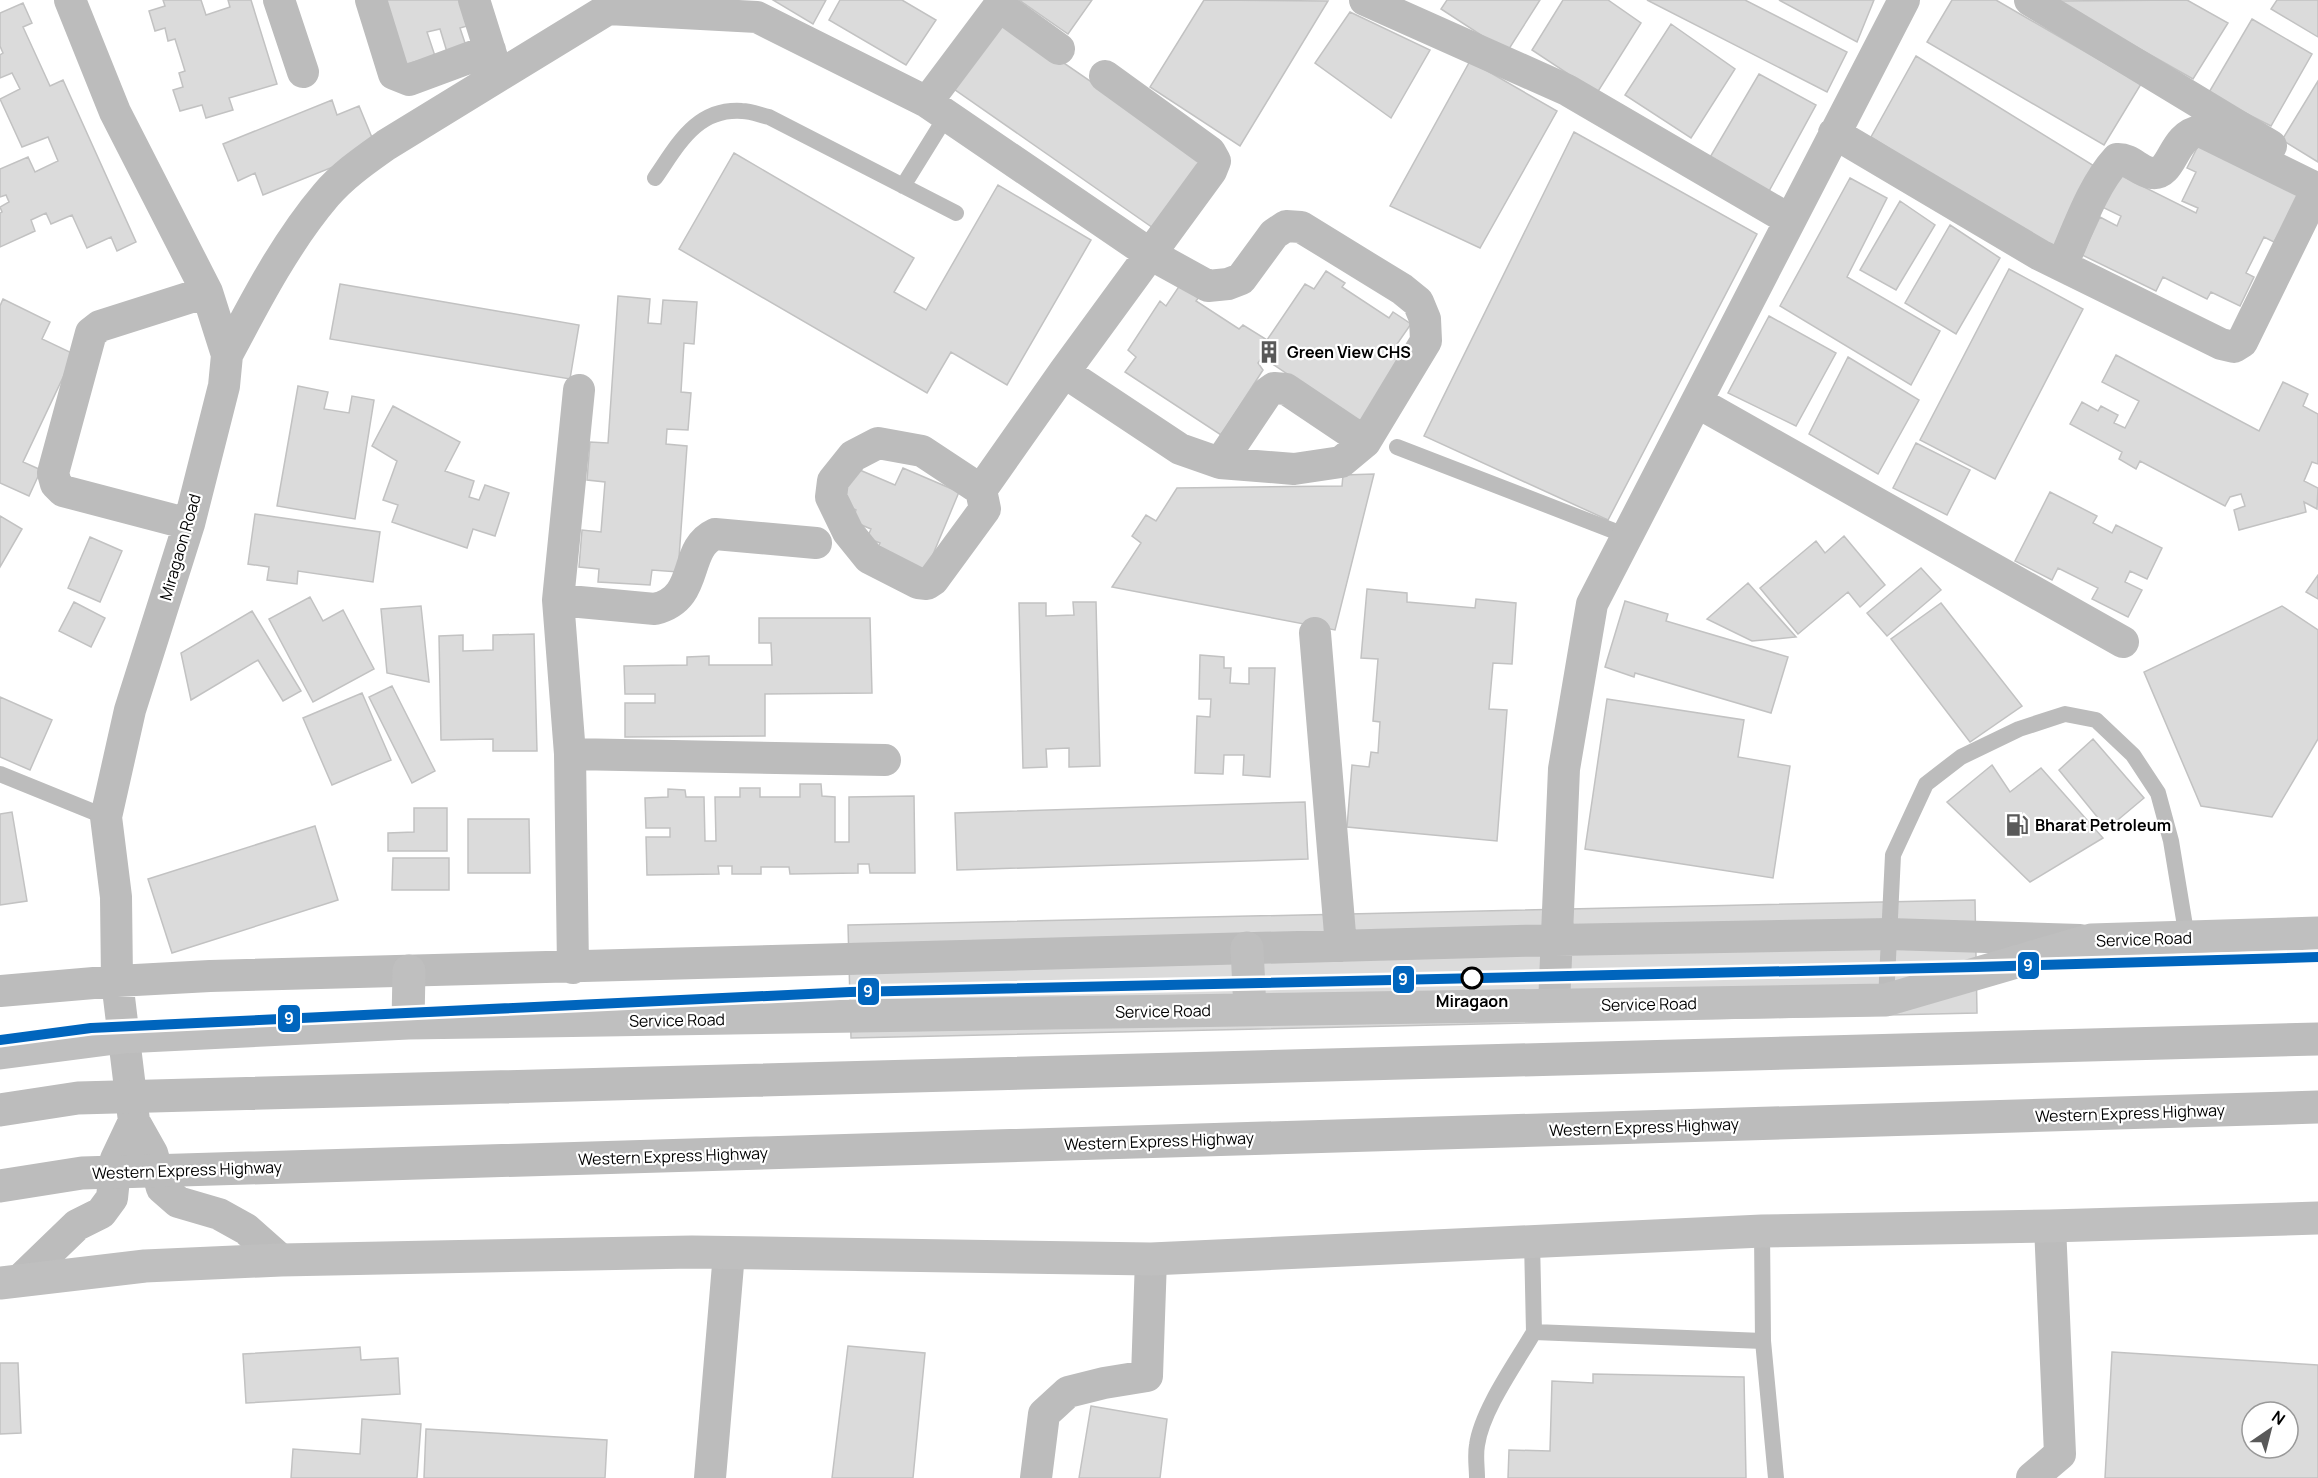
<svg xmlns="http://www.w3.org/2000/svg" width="2318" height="1478" font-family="Manrope,sans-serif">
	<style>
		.building { fill: #dbdbdb; stroke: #c2c2c2; stroke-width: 1.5; fill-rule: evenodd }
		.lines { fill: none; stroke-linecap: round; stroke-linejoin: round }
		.service { stroke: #bcbcbc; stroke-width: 16 }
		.minor { stroke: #bcbcbc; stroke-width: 32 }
		.secondary { stroke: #bfbfbf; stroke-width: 33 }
		.trunk { stroke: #bcbcbc; stroke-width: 33 }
		.metro-1-casing { stroke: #fff; stroke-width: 15 }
		.metro-1 { stroke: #0065bd; stroke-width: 10 }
		.stop-dot { fill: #fff; stroke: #000; stroke-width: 3 }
		.labels { text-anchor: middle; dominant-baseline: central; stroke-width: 4.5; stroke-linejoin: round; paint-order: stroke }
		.poi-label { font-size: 16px; font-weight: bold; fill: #000; stroke: #fff; text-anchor: start }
		.street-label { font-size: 16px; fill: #000; stroke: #fff }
		.stop-label { font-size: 16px; font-weight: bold; fill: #000; stroke: #fff }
		.line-badge { stroke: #fff; stroke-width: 2 }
		.badge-label { font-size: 16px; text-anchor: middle; font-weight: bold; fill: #fff }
	</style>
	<rect width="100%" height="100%" fill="#fff"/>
	<!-- building -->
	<path class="building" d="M163,0H201L206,15L230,7L228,0H251L277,84L229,98L233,110L206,118L202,105L180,111L173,90L183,87L179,73L185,71L175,39L168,41L165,28L155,31L149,11L165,6Z
		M382,0H459L467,26L460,28L466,46L447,52L440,29L427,32L435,56L403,65Z
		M773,0H826L813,24Z
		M840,0H902L936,20L906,65L829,20Z
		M1019,0H1092L1068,34Z
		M1204,0L1328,1L1240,146L1150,87Z
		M1447,0H1540L1507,52L1441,9Z
		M1563,0H1608L1641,23L1597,93L1532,50Z
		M1647,0H1745L1847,52L1827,92Z
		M1779,0H1874L1857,42Z
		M1952,0H1996L2141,84L2104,145L1927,42Z
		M2187,0L2228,23L2193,79L2055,1Z
		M2277,0H2318V37L2271,9Z
		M23,3L32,23L23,27L50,86L63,80L136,242L117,251L111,237L87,248L72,215L51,224L46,213L31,220L35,231L0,247V213L2,212L0,207L9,202L6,195L0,197V169L28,157L35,172L58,161L48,137L22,147L0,99L20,89L12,73L0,78V55L3,53L0,46V13Z
		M1350,12L1430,50L1391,118L1315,63Z
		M1000,19L1203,159L1156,230L951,87Z
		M2252,19L2312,54L2271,126L2208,94Z
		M1671,24L1735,69L1691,138L1625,95Z
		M1916,56L2099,169L2051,252L1871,137Z
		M1470,61L1557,111L1480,248L1390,206Z
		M1759,74L1816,105L1768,193L1709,159Z
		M2318,81V162L2282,140Z
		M332,100L337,115L359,106L373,140L363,155L263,195L255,173L238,181L223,144Z
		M1574,132L1757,234L1608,520L1424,436Z
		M2202,138L2306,190L2274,242L2264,237L2246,273L2254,277L2240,306L2211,292L2207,299L2163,277L2156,291L2082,255L2100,217L2117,226L2121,216L2100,206L2116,173L2196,213L2198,208L2182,201L2196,172L2187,168Z
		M734,153L914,258L894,292L926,310L998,185L1091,240L1007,385L951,352L927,393L679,249Z
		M1850,178L1887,198L1847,277L1940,331L1911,385L1780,306Z
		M1900,201L1935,225L1896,290L1860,270Z
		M1950,225L2000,258L1956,334L1905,303Z
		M2009,269L2083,309L1995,479L1920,440Z
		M1326,271L1345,283L1342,287L1389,318L1393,312L1411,324L1397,344L1410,353L1362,424L1262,357L1258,363L1263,370L1221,435L1125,372L1136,357L1128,350L1160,301L1166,306L1180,285L1199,297L1196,301L1239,329L1243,325L1267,340L1305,284L1314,289Z
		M340,284L579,325L570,379L330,339Z
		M618,296L650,299L648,323L661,324L663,300L697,302L694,344L684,343L681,392L691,393L688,430L667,429L666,444L687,446L678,572L652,570L650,585L598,582L599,569L579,567L582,530L601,532L605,482L587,480L590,442L608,443Z
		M3,299L50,322L42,339L74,354L23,462L41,470L29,496L0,483V306Z
		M1769,316L1836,353L1796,426L1728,393Z
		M2116,355L2259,431L2283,382L2308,394L2303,406L2318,414V464L2312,462L2304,481L2318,488L2317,509L2304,502L2306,512L2239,530L2234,510L2245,506L2241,494L2230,497L2225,506L2140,461L2136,469L2119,459L2122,452L2070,424L2082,402L2098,411L2101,406L2118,415L2114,423L2125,428L2139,401L2102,382Z
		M1848,357L1919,400L1878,474L1809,434Z
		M298,386L328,392L324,409L349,413L352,396L374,400L355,519L277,506Z
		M393,406L460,442L445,471L474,481L469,497L479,500L485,485L509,493L495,536L473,529L467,548L392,522L398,505L383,500L397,461L372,446Z
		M1916,443L1970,470L1947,515L1893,488Z
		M855,468L895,485L903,468L959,492L924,576L875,555L880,543L867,538L871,529L852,521L856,510L841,503Z
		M1374,474L1335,630L1112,587L1141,543L1132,536L1146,515L1156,521L1177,488L1342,486L1343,475Z
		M2050,492L2097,516L2093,523L2112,533L2116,525L2162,548L2147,579L2130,571L2125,582L2142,590L2128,617L2092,599L2098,588L2058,568L2052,580L2015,561Z
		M255,514L380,532L373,582L298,571L297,584L267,580L269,567L248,564Z
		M0,516L22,529L0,567Z
		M1844,536L1885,585L1860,607L1848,592L1798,634L1760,588L1816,541L1825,553Z
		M90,537L122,551L100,602L68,588Z
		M1921,568L1941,590L1887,636L1867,613Z
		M2318,575V599L2306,592Z
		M1748,583L1796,637L1752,641L1707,619Z
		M1367,589L1407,593V602L1475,608L1476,599L1516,603L1512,664L1493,663L1489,709L1507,710L1497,841L1347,827L1352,765L1369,767L1371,752L1378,753L1380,722L1373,721L1378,659L1361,658Z
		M310,597L323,621L343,610L374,669L313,702L269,619Z
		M1625,601L1668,614L1666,621L1788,657L1771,713L1635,673L1634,677L1605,667Z
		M74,602L105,618L91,647L59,631Z
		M1073,602H1096L1100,766L1069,767V748L1046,749L1047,767L1023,768L1019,603H1046V616L1074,615Z
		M1941,603L2022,706L1970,742L1891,639Z
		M421,606L429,682L387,673L381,609Z
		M2282,606L2318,630V739L2272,817L2201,806L2144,672Z
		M252,611L301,691L283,701L258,660L191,700L181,653Z
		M759,618H870L872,693L765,694V736L625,737V703H655V694H625L624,666L687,665V657L709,656V665H772L771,643H759Z
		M534,634L537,751H493V739L441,740L439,636L463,635V651L493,650V635Z
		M1200,655L1224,657V668H1231L1230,683L1249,684V668H1275L1270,777L1243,775L1244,755H1224L1223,774L1195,773L1197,716L1210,717L1211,699H1199Z
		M392,686L435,771L412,783L369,697Z
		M362,693L391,760L332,785L303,718Z
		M0,697L52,720L30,770L0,757Z
		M1607,699L1744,720L1738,757L1790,766L1773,878L1585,849Z
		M2093,739L2144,798L2107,829L2059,770Z
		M1992,765L2010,792L2041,768L2103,838L2030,882L1947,802Z
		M800,784H821L822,796L835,797V842H849V797L914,796L915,873H870L869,864H858V873L790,874L789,867H761V874H732V866H718L719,874L647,875L646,837H670V828H646L645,798L668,797V789L685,790L686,797H704L705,841H716L715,797H740V788H760V797H800Z
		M1305,802L1308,859L957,870L955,813Z
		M414,808H447V851H388V833L414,832Z
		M12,812L27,901L0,905V814Z
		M468,819H529L530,873H468Z
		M315,826L338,900L172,953L148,879Z
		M393,858H449V890H392Z
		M1975,900L1977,1013L851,1038L848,925Z
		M848,1346L925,1353L913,1478H832Z
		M360,1347L361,1360L398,1358L400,1394L246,1403L243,1354Z
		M2112,1352L2318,1365V1478H2105ZM2252,1412H2288V1448H2252Z
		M0,1363H18L21,1433L0,1434Z
		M1593,1374L1744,1377L1746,1478H1508L1509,1450L1550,1451L1552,1381L1593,1383Z
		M1091,1406L1167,1419L1160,1478H1079Z
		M362,1419L421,1424L417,1478H291L293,1449L360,1454Z
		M426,1429L607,1440L605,1478H424Z"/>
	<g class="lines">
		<!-- service -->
		<path class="service" d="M655,178C678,145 696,108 742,111C751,111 760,115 769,117L956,213
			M903,186L947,115
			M1397,447L1627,536
			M0,774L106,817
			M1886,1000L1893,855L1926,784L1961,757L2019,729L2065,714L2096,720L2133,755L2158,793L2171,841L2187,938
			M1762,1231L1763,1341
			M1532,1241L1534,1332
			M1477,1478C1477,1467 1475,1456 1477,1445C1482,1410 1516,1363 1534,1332L1763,1341L1776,1478"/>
		<!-- minor -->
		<path class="minor" d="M70,0L115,112L207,292L227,355L224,386L189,524L130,710L106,817L116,897L117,981L134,1121
			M279,0L303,72
			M371,0L394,74L409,80L490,50
			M474,0L496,70
			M1365,0L1567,90L1790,220
			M2030,0L2271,146
			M927,102L996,10H1005L1059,49
			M1834,133L2040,255L2221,344L2234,347L2242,342L2314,195L2310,185L2200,131C2172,135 2173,176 2152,173C2139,172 2131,158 2117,159C2092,186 2077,232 2062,265
			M227,355C256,300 286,242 326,195C343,175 365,160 386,145L608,9L757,17L927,102L1150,254L1208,286L1228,284L1241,279L1274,234L1286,226L1301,227L1402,289L1418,302L1425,319L1426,341L1365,442L1341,462L1294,469L1220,463L1180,449L1064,372L1211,171L1215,161L1210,152L1105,76
			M1697,402L2123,642
			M878,443L922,451L981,490L985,509L933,580L927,584L918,583L869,558L848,532L831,497L833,481L853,456Z
			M1220,463L1267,393L1274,388L1286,389L1365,442
			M981,490L1064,372
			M189,524L63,491L56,484L53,473L91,333L100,326L207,292
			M558,600L655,609C701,598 682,549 715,534L816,543
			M1315,633L1341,946
			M570,754L885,760
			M573,968L570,754L558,600L579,390
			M0,991L117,981L210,976L1556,940L1889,934L2080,940
			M1554,1005L1564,769L1592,604L1904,0
			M19,1281L77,1225L101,1213L112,1198L116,1159L134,1121L152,1153L162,1188L178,1202L219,1214L246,1229L281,1260
			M710,1478L729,1253
			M1036,1478L1044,1414L1068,1392L1104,1383L1147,1376L1151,1259
			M2032,1478L2060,1454L2050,1226"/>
		<!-- secondary -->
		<path class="secondary" d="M1247,948L1250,1010
			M408,1023L409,971
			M0,1053L123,1037L408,1023L1886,1000L2091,940L2318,933
			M0,1283L145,1266L281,1260L692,1252L1151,1259L1762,1231L2050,1226L2318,1218"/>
		<!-- trunk -->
		<path class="trunk" d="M0,1110L78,1098L2318,1039
			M0,1186L82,1173L2318,1107"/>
		<!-- metro-1 casing -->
		<g class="metro-1-casing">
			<path id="metro-1" d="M0,1040L91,1028L850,992L1976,967L2318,957"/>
		</g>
		<!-- metro-1 -->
		<use href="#metro-1" class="metro-1"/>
	</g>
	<!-- icons -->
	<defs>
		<g id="building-bare" transform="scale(1.8)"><path d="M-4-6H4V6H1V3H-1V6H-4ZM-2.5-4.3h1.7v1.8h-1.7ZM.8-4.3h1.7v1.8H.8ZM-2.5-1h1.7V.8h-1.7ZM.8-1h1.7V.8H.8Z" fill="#595959" stroke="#fff" stroke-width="2.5" paint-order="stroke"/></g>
		<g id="fuel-bare" transform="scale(1.8)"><path d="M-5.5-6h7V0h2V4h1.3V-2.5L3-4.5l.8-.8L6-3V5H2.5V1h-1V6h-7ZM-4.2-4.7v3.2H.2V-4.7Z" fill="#595959" stroke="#fff" stroke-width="2.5" paint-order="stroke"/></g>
	</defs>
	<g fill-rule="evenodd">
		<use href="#building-bare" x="1269" y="352"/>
		<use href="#fuel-bare" x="2017" y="825"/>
	</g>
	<!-- markers -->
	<circle class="stop-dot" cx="1472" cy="978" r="10"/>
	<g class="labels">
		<!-- poi labels -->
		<g class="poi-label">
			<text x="1287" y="352">Green View CHS</text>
			<text x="2035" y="825">Bharat Petroleum</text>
		</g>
		<!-- street labels -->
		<g class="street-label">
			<text transform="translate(180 547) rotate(-74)">Miragaon Road</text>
			<text transform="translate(2144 939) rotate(-2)">Service Road</text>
			<text transform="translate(1649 1004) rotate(-1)">Service Road</text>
			<text transform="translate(1163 1011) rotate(-1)">Service Road</text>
			<text transform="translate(677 1020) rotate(-1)">Service Road</text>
			<text transform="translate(2130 1113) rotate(-2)">Western Express Highway</text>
			<text transform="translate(1644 1127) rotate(-2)">Western Express Highway</text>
			<text transform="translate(1159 1141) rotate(-2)">Western Express Highway</text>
			<text transform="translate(673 1156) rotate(-2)">Western Express Highway</text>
			<text transform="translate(187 1170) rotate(-2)">Western Express Highway</text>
		</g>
		<!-- stop labels -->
		<g class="stop-label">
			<text x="1472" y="1001">Miragaon</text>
		</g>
	</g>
	<g class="line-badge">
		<rect x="2017" y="951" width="23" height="29" rx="6" fill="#0065bd"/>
		<rect x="1392" y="965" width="23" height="29" rx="6" fill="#0065bd"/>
		<rect x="857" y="977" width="23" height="29" rx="6" fill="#0065bd"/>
		<rect x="277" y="1004" width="24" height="29" rx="6" fill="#0065bd"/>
	</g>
	<g class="badge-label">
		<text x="2028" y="971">9</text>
		<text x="1403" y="985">9</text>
		<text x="868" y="997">9</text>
		<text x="289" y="1024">9</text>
	</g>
	<!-- north arrow -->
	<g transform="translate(2270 1430) rotate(35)"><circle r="28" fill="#ffffff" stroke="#999999" stroke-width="1.5"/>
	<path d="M0-4.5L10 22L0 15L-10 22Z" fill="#595959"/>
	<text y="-9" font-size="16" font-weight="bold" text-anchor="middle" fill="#000000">N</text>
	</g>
</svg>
